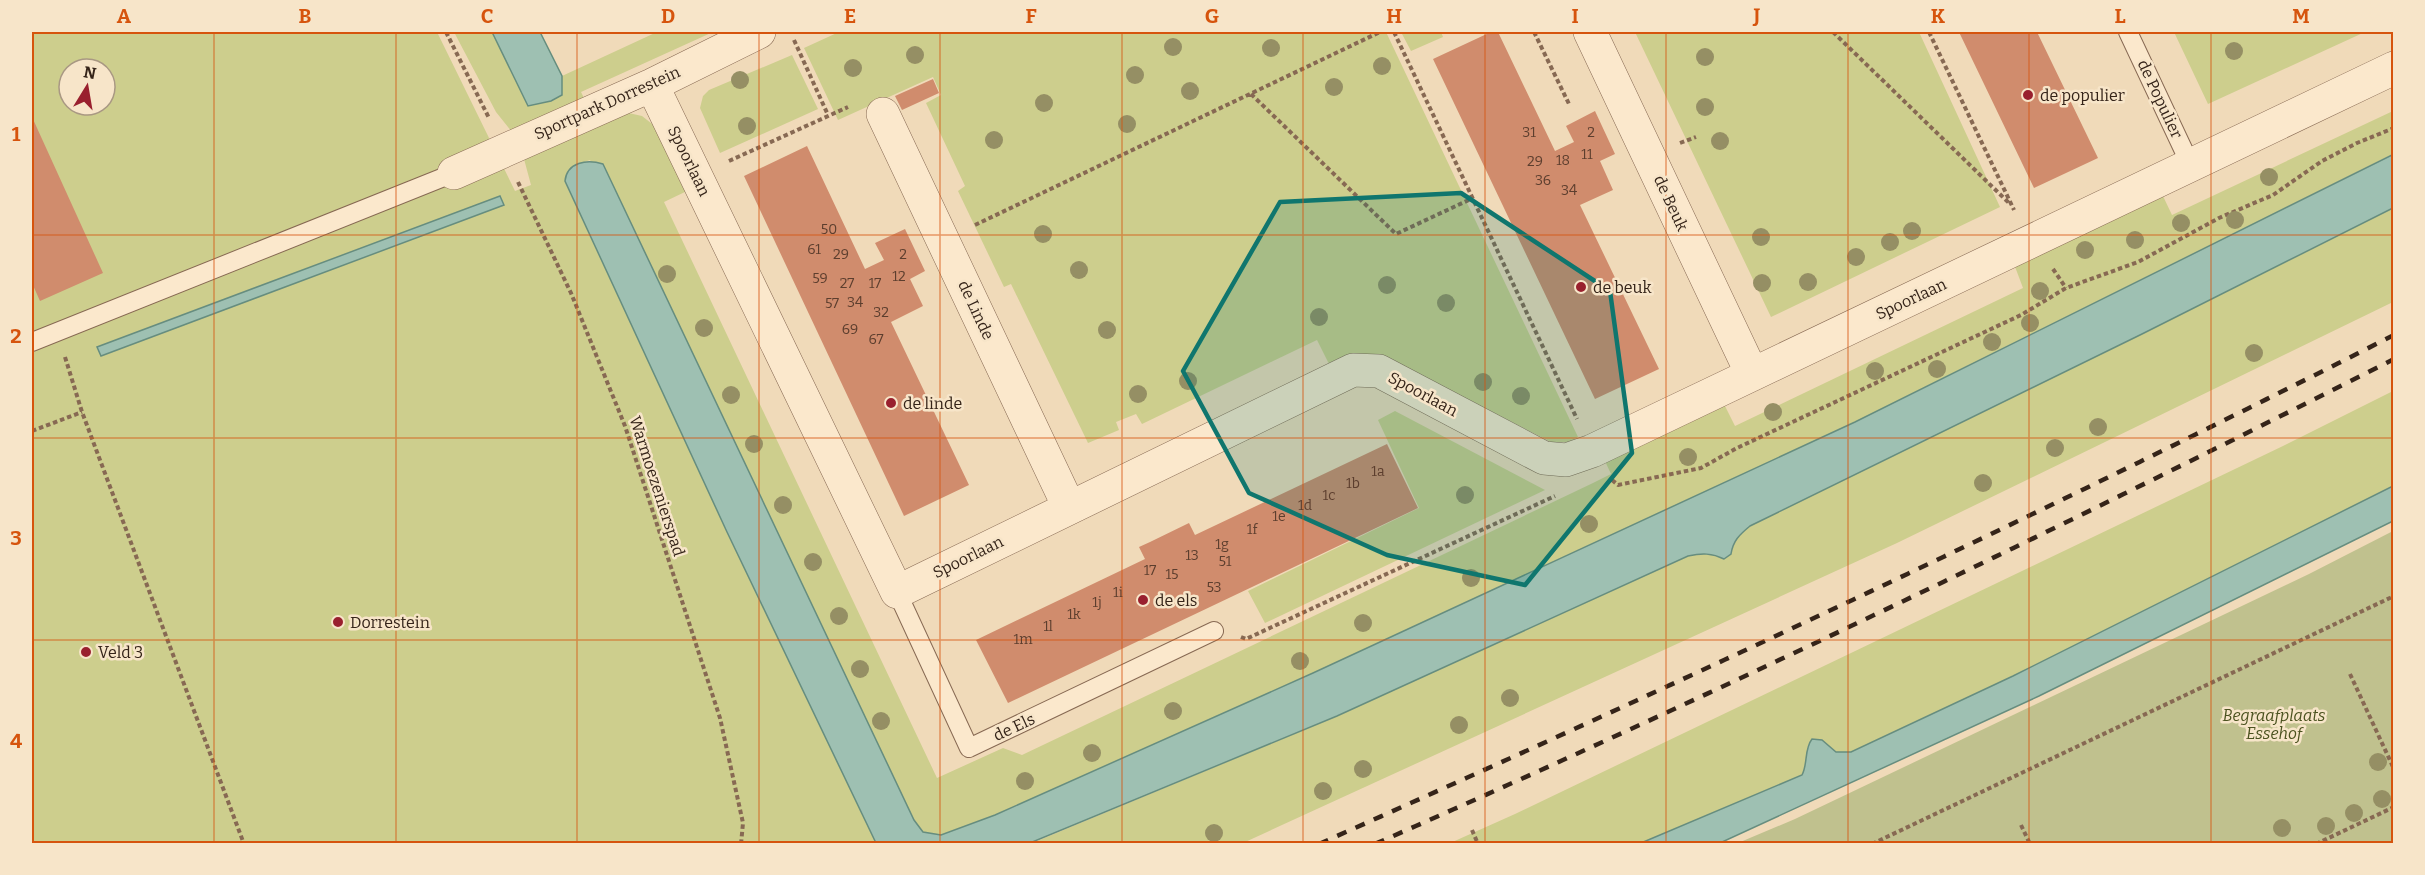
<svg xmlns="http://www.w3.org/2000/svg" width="2425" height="875" font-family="Bitter,serif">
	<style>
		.green { fill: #cdce8d; fill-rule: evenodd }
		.cemetery { fill: #c0c18e }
		.water { fill: #9ec0b2; stroke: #668d7f; stroke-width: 1.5 }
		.building { fill: #d08c6d }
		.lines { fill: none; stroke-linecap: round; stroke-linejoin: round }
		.service-casing { stroke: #876953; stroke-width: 20 }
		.minor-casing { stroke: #876953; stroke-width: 34 }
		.path { stroke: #876953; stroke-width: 4; stroke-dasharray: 4.5 3; stroke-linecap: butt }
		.service { stroke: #fbe8cc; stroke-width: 18 }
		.minor { stroke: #fbe8cc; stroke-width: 33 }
		.rail { stroke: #352419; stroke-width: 4.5; stroke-dasharray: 10 10; stroke-linecap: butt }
		.tree { fill: #958f64 }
		.marked { fill: #0f766e; fill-opacity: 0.2; stroke: #0f766e; stroke-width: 4.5; stroke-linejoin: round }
		.grid { fill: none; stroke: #d6540d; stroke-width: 1.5; stroke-opacity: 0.55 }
		.poi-dot { fill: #99202e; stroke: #f7e5c9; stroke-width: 2 }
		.labels { text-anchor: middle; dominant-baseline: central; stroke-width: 5; stroke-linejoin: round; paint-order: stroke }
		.number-label { font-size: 14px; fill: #5c3e2e }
		.poi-label { font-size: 16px; fill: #352419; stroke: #f7e5c9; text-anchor: start }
		.street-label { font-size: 16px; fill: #352419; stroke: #f7e5c9 }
		.park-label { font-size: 16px; font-style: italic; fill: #4b521f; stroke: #f7e5c9 }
		.neatline { fill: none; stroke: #d6540d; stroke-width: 2 }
		.grid-label { font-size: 20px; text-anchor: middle; font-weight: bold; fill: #d6540d }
	</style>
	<rect width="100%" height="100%" fill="#f0dab9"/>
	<!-- green -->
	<path class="green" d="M32,32H437L515,191L531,185L524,159L624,112L642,116L656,127L687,191L664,202L937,778L1003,748L1022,755L1593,483L1611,474L1604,459L1723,402L1735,426L2023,288L2014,264L2162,194L2172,215L2393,111V154L1855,422L1313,673L995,815L941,835L923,832L914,820L590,160L573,166L565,181L566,184L727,532L876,843H32ZM69,69H105V105H69Z
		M454,32H492L529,106L562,95V76L657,32H713L581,92L584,98L512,132L496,112Z
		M839,32H1386L1578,437L1569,442H1551L1383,356C1362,352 1348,354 1329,364L1317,340L1142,424L1136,414L1116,422L1119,430L1088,443L1011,284L1004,287L958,191L965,186L926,103L941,95L933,77L838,120L804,48Z
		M1401,32H1441L1443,37L1411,51Z
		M1635,32H1919L2000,207L1771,317Z
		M2174,32H2365L2208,104Z
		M792,55L818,109L720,153L700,108L703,96L709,90Z
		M2393,208V302L1897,543L1243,843L1030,844L1337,716L1688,556L1702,553L1731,554C1733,541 1739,535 1750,526L2142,334Z
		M2393,391V486L2013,676L1851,752H1836L1822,740L1808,745L1806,768L1802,775L1641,843L1448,844L1515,814L2283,446Z
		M1395,411L1545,490L1265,623L1248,591L1419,508L1378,420Z"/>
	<!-- cemetery -->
	<path class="cemetery" d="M2393,531V843H1738L1795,819L2309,574Z"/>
	<!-- water -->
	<path class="water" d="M492,32H540L562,76V95L551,101L528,106Z
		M2394,154L2393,208L2142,334L1750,526C1739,535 1733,541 1731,554L1724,559C1712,553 1702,553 1688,556L1337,716L1030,843H876L727,532L565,181C567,162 587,159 603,164L914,820L923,832L941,835L995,815L1313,673L1855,422Z
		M500,196L504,205L101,356L97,347Z
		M2393,486V521L2039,696L1720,843H1641L1802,775C1808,764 1804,749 1812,739L1822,740L1836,752H1851L2013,676Z"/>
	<!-- building -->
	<path class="building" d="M1491,32H1498L1555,151L1574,142L1566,126L1595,111L1615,154L1600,161L1613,190L1580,205L1659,369L1595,399L1433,59Z
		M1959,32H2037L2098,158L2034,188Z
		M933,79L939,93L902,110L895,96Z
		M32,117L103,273L40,301L32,283Z
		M807,146L865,269L884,260L875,243L905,229L925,271L910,279L923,306L891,322L969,485L904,516L744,176Z
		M1387,444L1418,508L1008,703L976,640L1145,559L1139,547L1150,542L1189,523L1195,535Z"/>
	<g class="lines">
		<!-- service casing -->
		<g class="service-casing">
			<path id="service" d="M2128,32L2191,166
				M32,342L454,173
				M897,592L969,748L1214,631"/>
		</g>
		<!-- minor casing -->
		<g class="minor-casing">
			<path id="minor" d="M1590,32L1752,374
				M652,85L897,592L1353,370L1379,371L1544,458L1566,460L1592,451L2394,68
				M883,114L1069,507
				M454,173L652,85L759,32"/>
		</g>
		<!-- path -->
		<path class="path" d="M446,32L489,118
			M1394,32L1577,419
			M1534,32L1569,104
			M1833,32L2009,203
			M1929,32L2014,210
			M794,40L828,115
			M1251,94L1396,234L1473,198
			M1680,143L1696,137
			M729,161L848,107
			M518,182L571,293L625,426L720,718L743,823L741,844
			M975,225L1380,32
			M2053,269L2066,288
			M65,357L82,412L244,844
			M32,431L82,412
			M1612,480L1618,485L1701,468L1737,448L2021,315L2066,288L2138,262L2219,218L2273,195L2322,161L2357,143L2394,128
			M1241,637L1246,639L1555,496
			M2350,674L2394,769
			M2021,825L2030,844
			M1472,830L1478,844
			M1872,844L2394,596
			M2316,844L2394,807"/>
		<!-- service -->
		<use href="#service" class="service"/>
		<!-- minor -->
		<use href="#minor" class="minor"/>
		<!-- rail -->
		<path class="rail" d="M1319,844C1681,683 2040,515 2394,335
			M1375,844C1719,693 2058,529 2394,359"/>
	</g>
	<!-- trees -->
	<g class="tree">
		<circle cx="1173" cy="47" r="9"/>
		<circle cx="1271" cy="48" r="9"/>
		<circle cx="2234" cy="51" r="9"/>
		<circle cx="915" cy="55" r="9"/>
		<circle cx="1705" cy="57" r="9"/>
		<circle cx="1382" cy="66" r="9"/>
		<circle cx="853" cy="68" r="9"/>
		<circle cx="1135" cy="75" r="9"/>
		<circle cx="740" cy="80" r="9"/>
		<circle cx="1334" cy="87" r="9"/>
		<circle cx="1190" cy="91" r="9"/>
		<circle cx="1044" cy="103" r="9"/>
		<circle cx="1705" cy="107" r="9"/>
		<circle cx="1127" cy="124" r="9"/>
		<circle cx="747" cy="126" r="9"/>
		<circle cx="994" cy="140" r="9"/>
		<circle cx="1720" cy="141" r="9"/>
		<circle cx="2269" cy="177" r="9"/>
		<circle cx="2235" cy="220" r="9"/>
		<circle cx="2181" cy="223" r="9"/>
		<circle cx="1912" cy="231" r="9"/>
		<circle cx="1043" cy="234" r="9"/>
		<circle cx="1761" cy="237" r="9"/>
		<circle cx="2135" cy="240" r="9"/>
		<circle cx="1890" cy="242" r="9"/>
		<circle cx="2085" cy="250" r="9"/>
		<circle cx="1856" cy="257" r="9"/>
		<circle cx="1079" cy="270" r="9"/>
		<circle cx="667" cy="274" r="9"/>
		<circle cx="1808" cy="282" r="9"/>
		<circle cx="1762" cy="283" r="9"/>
		<circle cx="1387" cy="285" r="9"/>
		<circle cx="2040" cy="291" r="9"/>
		<circle cx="1446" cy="303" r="9"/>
		<circle cx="1319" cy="317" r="9"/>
		<circle cx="2030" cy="323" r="9"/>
		<circle cx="704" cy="328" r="9"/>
		<circle cx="1107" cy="330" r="9"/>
		<circle cx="1992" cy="342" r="9"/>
		<circle cx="2254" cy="353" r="9"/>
		<circle cx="1937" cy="369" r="9"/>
		<circle cx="1875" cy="371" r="9"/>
		<circle cx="1188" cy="381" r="9"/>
		<circle cx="1483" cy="382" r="9"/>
		<circle cx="1138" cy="394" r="9"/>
		<circle cx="731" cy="395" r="9"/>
		<circle cx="1521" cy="396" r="9"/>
		<circle cx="1773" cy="412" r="9"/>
		<circle cx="2098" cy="427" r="9"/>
		<circle cx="754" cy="444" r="9"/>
		<circle cx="2055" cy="448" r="9"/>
		<circle cx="1688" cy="457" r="9"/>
		<circle cx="1983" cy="483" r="9"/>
		<circle cx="1465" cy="495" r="9"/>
		<circle cx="783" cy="505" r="9"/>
		<circle cx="1589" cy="524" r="9"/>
		<circle cx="813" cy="562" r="9"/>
		<circle cx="1471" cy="578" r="9"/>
		<circle cx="839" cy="616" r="9"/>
		<circle cx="1363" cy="623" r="9"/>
		<circle cx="1300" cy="661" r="9"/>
		<circle cx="860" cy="669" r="9"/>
		<circle cx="1510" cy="698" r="9"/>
		<circle cx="1173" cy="711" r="9"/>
		<circle cx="881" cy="721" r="9"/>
		<circle cx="1459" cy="725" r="9"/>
		<circle cx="1092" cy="753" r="9"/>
		<circle cx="2378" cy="762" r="9"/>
		<circle cx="1363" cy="769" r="9"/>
		<circle cx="1025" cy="781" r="9"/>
		<circle cx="1323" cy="791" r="9"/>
		<circle cx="2382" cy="799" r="9"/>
		<circle cx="2354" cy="813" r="9"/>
		<circle cx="2326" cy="826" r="9"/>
		<circle cx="2282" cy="828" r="9"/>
		<circle cx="1214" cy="833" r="9"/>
	</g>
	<!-- marked area -->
	<path class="marked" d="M1461,193L1610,291L1632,453L1525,585L1387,555L1249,493L1183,371L1280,202Z"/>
	<!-- grid -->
	<path class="grid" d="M214,32V844M396,32V844M577,32V844M759,32V844M940,32V844M1122,32V844M1303,32V844M1485,32V844M1666,32V844M1848,32V844M2029,32V844M2211,32V844M32,235H2394M32,438H2394M32,640H2394"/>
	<!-- markers -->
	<g class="poi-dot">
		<circle cx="2028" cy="95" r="6"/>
		<circle cx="1581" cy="287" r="6"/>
		<circle cx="891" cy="403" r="6"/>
		<circle cx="1143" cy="600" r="6"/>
		<circle cx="338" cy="622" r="6"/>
		<circle cx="86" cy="652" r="6"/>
	</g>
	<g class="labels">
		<!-- number labels -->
		<g class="number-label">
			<text x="1529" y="132">31</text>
			<text x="1591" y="132">2</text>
			<text x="1587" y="154">11</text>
			<text x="1563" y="160">18</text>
			<text x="1535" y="161">29</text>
			<text x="1543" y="180">36</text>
			<text x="1569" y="190">34</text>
			<text x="829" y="229">50</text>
			<text x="814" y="249">61</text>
			<text x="841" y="254">29</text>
			<text x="903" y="254">2</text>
			<text x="899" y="276">12</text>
			<text x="820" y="278">59</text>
			<text x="847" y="283">27</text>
			<text x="875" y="283">17</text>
			<text x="855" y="302">34</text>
			<text x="832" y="303">57</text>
			<text x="881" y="312">32</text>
			<text x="850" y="329">69</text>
			<text x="876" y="339">67</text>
			<text x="1378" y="471">1a</text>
			<text x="1353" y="483">1b</text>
			<text x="1329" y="495">1c</text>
			<text x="1305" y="505">1d</text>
			<text x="1279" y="516">1e</text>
			<text x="1252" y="529">1f</text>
			<text x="1222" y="544">1g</text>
			<text x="1192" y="555">13</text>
			<text x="1225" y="561">51</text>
			<text x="1150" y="570">17</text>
			<text x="1172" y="574">15</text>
			<text x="1214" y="587">53</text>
			<text x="1118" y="592">1i</text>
			<text x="1097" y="602">1j</text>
			<text x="1074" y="614">1k</text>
			<text x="1048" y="626">1l</text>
			<text x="1023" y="639">1m</text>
		</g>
		<!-- poi labels -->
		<g class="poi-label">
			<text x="2040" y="95">de populier</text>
			<text x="1593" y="287">de beuk</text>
			<text x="903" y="403">de linde</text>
			<text x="1155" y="600">de els</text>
			<text x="350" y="622">Dorrestein</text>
			<text x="98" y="652">Veld 3</text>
		</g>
		<!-- street labels -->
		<g class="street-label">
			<text transform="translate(2160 99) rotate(65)">de Populier</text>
			<text transform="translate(607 103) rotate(-24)">Sportpark Dorrestein</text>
			<text transform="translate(689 161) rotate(64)">Spoorlaan</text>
			<text transform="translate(1671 203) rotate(65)">de Beuk</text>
			<text transform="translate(1911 299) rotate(-25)">Spoorlaan</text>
			<text transform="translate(976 310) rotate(65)">de Linde</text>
			<text transform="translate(1423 394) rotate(28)">Spoorlaan</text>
			<text transform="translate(657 486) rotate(72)">Warmoezenierspad</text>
			<text transform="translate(968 557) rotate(-26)">Spoorlaan</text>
			<text transform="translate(1014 727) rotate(-25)">de Els</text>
		</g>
		<!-- park labels -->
		<g class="park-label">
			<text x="2274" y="715">Begraafplaats<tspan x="2274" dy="18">Essehof</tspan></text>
		</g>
	</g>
	<!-- border -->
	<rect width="2425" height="875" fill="none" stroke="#f7e5c9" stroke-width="66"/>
	<!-- north arrow -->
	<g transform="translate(87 87) rotate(11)"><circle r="28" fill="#f7e5c9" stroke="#a99883" stroke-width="1.5"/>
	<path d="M0-4.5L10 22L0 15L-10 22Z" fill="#99202e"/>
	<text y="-9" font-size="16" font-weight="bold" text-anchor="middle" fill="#352419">N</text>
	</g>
	<rect x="33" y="33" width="2359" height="809" class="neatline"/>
	<g class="grid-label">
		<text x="124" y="23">A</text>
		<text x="305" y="23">B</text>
		<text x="487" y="23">C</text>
		<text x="668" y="23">D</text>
		<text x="850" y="23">E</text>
		<text x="1031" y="23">F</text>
		<text x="1212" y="23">G</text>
		<text x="1394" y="23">H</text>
		<text x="1575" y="23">I</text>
		<text x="1757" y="23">J</text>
		<text x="1938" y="23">K</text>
		<text x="2120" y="23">L</text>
		<text x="2301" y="23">M</text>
		<text x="16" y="141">1</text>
		<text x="16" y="343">2</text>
		<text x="16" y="545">3</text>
		<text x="16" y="748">4</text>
	</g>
</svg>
